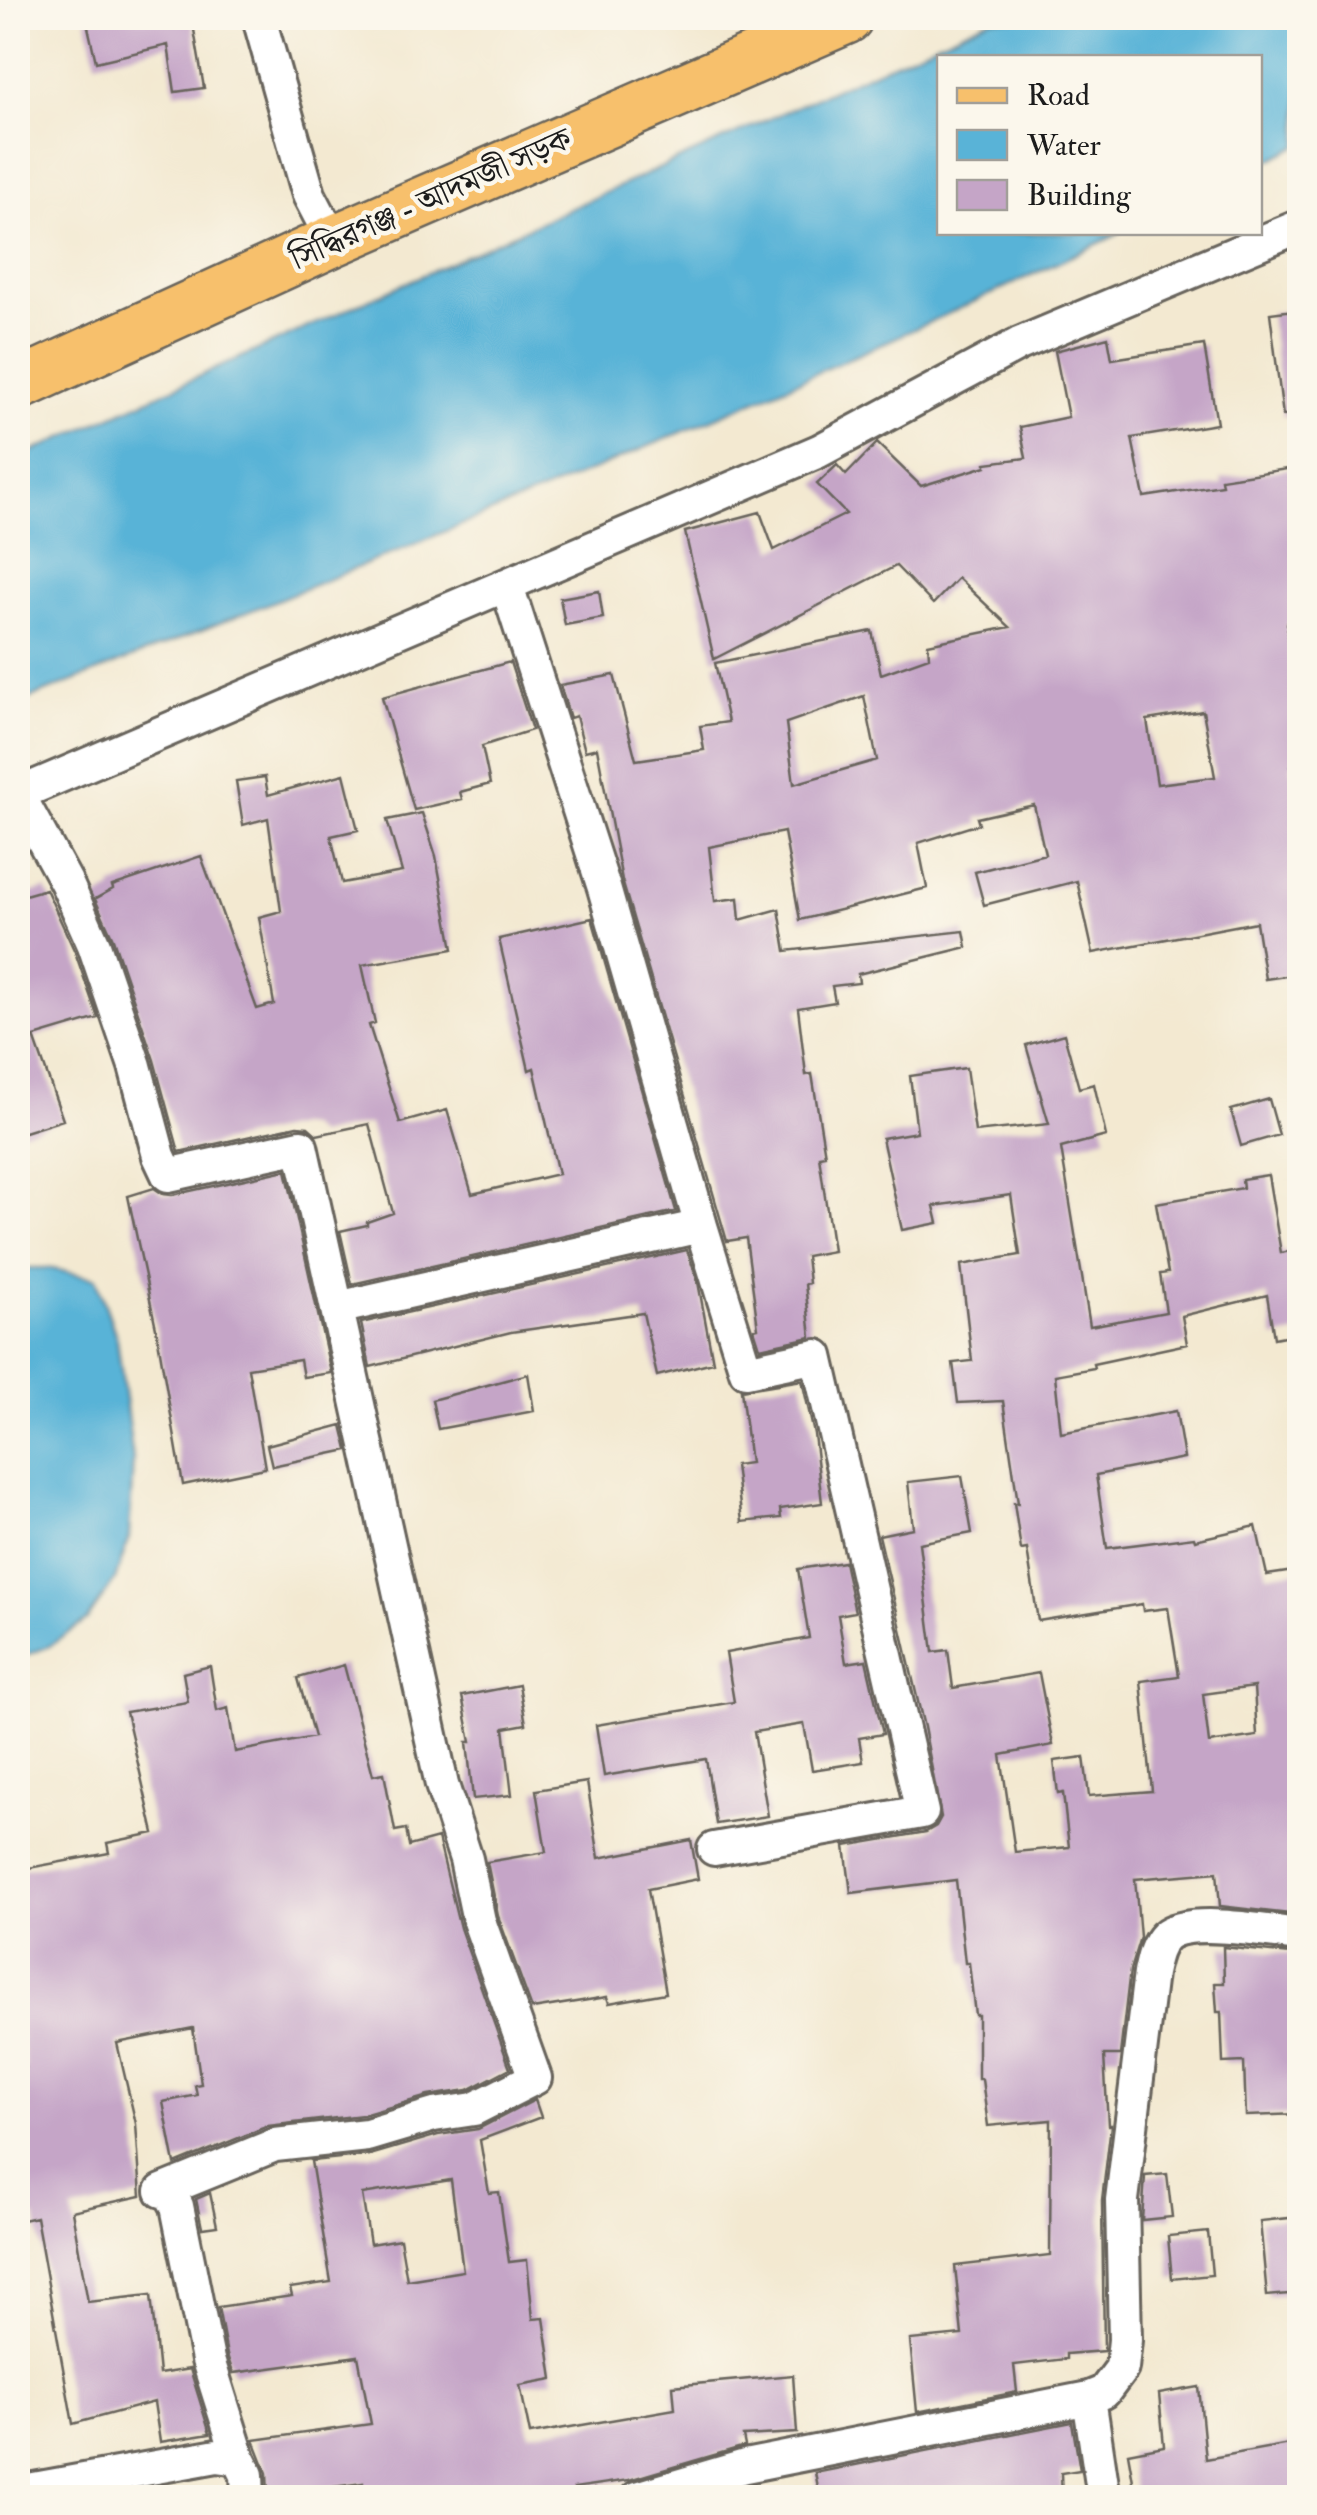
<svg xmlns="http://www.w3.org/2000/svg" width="1317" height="2515" font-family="'IM FELL Double Pica','Noto Serif Bengali',serif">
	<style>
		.water { fill: #59b3d7; stroke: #3a687a; stroke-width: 2.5 }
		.building { fill: #c5a5c7; fill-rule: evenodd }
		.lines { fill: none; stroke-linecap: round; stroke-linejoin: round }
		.minor-casing { stroke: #67645b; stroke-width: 38 }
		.primary-casing { stroke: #67645b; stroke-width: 55 }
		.minor { stroke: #fff; stroke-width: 32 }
		.primary { stroke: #f7c06c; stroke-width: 50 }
		.labels { text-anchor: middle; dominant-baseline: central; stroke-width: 9; stroke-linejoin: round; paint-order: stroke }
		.street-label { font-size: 32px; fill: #1c1c1c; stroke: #fbf7ec }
	</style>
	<rect width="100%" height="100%" fill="#fbf7ec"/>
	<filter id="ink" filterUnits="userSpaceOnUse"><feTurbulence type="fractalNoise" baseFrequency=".01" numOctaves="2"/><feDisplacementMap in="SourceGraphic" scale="20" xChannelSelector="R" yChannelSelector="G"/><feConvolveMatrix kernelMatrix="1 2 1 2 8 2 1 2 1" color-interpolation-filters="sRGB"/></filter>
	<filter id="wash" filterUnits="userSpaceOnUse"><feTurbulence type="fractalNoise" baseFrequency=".0048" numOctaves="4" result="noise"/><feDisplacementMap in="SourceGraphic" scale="40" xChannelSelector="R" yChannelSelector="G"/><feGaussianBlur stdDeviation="2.25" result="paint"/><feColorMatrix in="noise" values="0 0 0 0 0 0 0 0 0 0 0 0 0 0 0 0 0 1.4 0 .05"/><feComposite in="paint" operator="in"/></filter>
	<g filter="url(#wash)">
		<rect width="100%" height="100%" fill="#f3e9d1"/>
		<!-- water -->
		<path class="water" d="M992,18H1299V145L1260,165V58H939V232L1120,233C760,406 390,557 18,703V458Z
			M18,1268H48L96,1278L117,1339L133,1459L129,1538L115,1580L87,1620L48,1647L18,1658Z"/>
		<g id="blocks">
			<!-- building -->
			<path class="building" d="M86,18H192L204,88L175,92L168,45L96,62Z
				M1295,310L1300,341V415L1283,416L1270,313Z
				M1108,337L1112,359L1204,345L1217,424L1132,438L1144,497L1222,485L1221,479L1300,467V622L1287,623L1291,683L1300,681V765L1291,766L1300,809V974L1265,979L1256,922L1093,953L1077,881L984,905L975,872L1045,854L1034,805L977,818L979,824L918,843L927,888L800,920L784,832L709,847L715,901L738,898L740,920L779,909L786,951L964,931L967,947L858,974L859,983L832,986L835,1002L798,1008L806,1075L812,1074L825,1155L819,1156L833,1251L806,1256L809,1283L805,1284L811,1337L760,1348L754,1329L758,1328L746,1238L727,1241L622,880L597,748L585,751L576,716L570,718L560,685L614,675L636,760L704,750L700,726L728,722L715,663L872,631L881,674L929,657L928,644L1010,627L958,578L933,604L896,566L714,659L685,532L760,512L774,550L846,514L817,484L837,465L846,475L877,443L921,486L986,466V463L1026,458L1020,427L1068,417L1055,351ZM864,696L877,760L794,784L786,723ZM1203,711L1215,777L1157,784L1147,720Z
				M599,591L603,618L565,625L560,598Z
				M510,662L532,730L482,746L490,784L460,792L462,799L414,810L382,697Z
				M344,774L358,830L331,836L342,883L402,872L387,820L422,813L436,856L453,949L362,965L375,1023L369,1025L400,1123L447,1110L472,1194L558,1174L534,1068L529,1070L499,939L592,918L676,1211L352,1284L340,1231L367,1225V1222L393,1213L369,1124L317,1135L308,1127L297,1126L179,1152L154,1060L113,939L95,899L113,889L112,886L201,856L257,1009L274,1004L259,917L281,911L268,818L243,825L236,781L265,777L268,795Z
				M46,889L75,952L98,1018L34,1037L63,1120L18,1134V897Z
				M1064,1034L1079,1088L1094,1084L1106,1136L1061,1148L1090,1326L1166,1312L1160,1274L1168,1273L1156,1203L1243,1188L1242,1179L1268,1175L1281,1253L1300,1249V1333L1274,1338L1267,1295L1182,1316L1187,1344L1093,1364L1094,1368L1055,1375L1061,1433L1176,1411L1184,1458L1096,1475L1107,1548L1194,1537L1195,1540L1256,1526L1267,1575L1300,1570V1630L1295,1631L1300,1700V1898H1290V1914L1220,1906L1217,1872L1135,1879L1140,1937L1130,1970L1120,2055H1104L1108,2125H1111L1102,2200L1104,2351L1066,2354V2359L1014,2365L1017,2392L917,2412L910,2340L962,2335L955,2266L1050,2255L1051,2120L988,2126L982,2079H978V2015H975L969,1963H965L956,1880L851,1893L845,1846L926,1832L936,1826L941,1817L924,1727L879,1535L913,1528L908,1482L962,1476L972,1533L919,1543L933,1652L948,1650L953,1688L1039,1673L1053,1745L1001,1755L1015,1852L1069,1847L1063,1793L1058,1794L1054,1761L1084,1757L1089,1796L1152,1791L1141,1681L1179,1676L1168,1608L1143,1611L1142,1604L1038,1621L1027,1549L1021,1550L1014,1503H1018L1003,1401L958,1403L953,1363L972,1361L961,1265L1020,1255L1011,1195L934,1206L938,1223L902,1230L882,1138L917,1132L910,1076L966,1068L975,1132L1049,1124L1026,1045ZM1254,1687L1257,1736L1209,1743L1203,1694Z
				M1269,1099L1279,1135L1241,1146L1231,1110Z
				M286,1170L331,1373L303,1377L300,1360L248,1368L265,1468L183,1485L156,1328L128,1196L154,1188L163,1194L172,1195Z
				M687,1250L698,1282L713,1362L657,1376L643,1313L511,1332L370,1367L361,1323Z
				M528,1374L534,1411L438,1429L432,1400Z
				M802,1380L814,1434L822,1503L780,1509L781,1518L742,1522L735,1465L750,1463L741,1390Z
				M342,1425L348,1450L272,1466L267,1445Z
				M844,1562L855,1612L838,1615L846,1663L866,1660L883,1734L859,1738L863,1762L812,1770L804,1724L754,1732L768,1816L716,1824L706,1759L604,1776L596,1725L734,1702L726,1653L809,1638L798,1569Z
				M344,1665L373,1775L384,1773L395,1831L406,1829L409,1846L438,1838L460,1928L510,2068L468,2090L428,2096L363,2115L268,2126L175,2164L163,2102L197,2095L195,2085L201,2084L193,2028L117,2043L136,2124L141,2196L72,2211L88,2302L151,2295L159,2374L190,2369L210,2434L160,2442L154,2402L73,2424L36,2217L18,2221V2069L25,2067L18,2019V1870L109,1853L107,1843L154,1833L126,1712L188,1702L183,1673L210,1666L217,1711L228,1708L235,1752L314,1737L298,1678Z
				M519,1685L526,1724L504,1728L512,1795L473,1799L467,1742H471L462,1696Z
				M587,1782L599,1858L691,1840L698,1879L648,1889L666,1993L609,2003L607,1997L532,2009L498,1916L487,1862L546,1852L536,1790Z
				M1223,1947L1291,1954V1961H1300V2025H1290L1292,2086H1300V2114L1246,2116L1244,2062L1223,2063L1221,2012H1217L1215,1983H1224Z
				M535,2100L541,2117L480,2140L489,2193L499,2192L509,2262L527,2260L533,2319L544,2318L553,2379L520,2385L530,2434L675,2409L673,2386L793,2375L797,2433L743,2436L745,2446L629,2480L574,2488L575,2498H365L363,2483L268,2496L267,2473L254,2440L371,2424L358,2356L233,2373L227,2355L218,2307L292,2296L290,2288L331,2282L311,2161L370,2155L438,2135L478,2129ZM451,2180L463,2271L407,2280L400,2239L370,2244L362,2194Z
				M1167,2174L1172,2217L1142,2220L1145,2176Z
				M210,2193L217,2226L202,2228L196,2199Z
				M1300,2217V2293L1267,2296L1260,2221Z
				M1208,2232L1212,2275L1172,2279L1168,2236Z
				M1199,2387L1206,2459L1300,2442V2494L1220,2498L1219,2489L1176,2498H1136L1128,2453L1164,2446L1159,2394Z
				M1072,2422L1080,2470L1061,2473L1062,2498H820L815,2473Z
				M755,2484L758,2498H709L750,2485Z"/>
		</g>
	</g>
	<g filter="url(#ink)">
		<use href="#blocks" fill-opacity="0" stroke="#67645b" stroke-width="2.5"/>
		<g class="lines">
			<!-- minor casing -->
			<g class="minor-casing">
				<path id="minor" d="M259,18L309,195L333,241
					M701,1226L746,1371L817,1356L922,1812L714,1849
					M337,1308L701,1226L604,888L507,586
					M168,2190L177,2206L208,2360L239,2459
					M162,2191L275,2145L367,2135L434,2115L474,2109L535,2078L479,1921L466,1859L442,1785L301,1146L168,1175L159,1156L135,1066L94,945L66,882L18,794L819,451L1019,344L1300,226
					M34,2489L217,2456L239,2459L247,2475L248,2498
					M637,2498L745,2466L1089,2398
					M1104,2498L1089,2398L1104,2392L1122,2368L1125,2340L1122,2200L1150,1973C1153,1960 1155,1946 1165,1936C1188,1916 1269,1932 1300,1935"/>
			</g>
			<!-- primary casing -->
			<g class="primary-casing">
				<path id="primary" d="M18,385L333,241L847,18"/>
			</g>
			<!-- minor -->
			<use href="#minor" class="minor"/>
			<!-- primary -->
			<use href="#primary" class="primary"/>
		</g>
	</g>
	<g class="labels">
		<!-- street labels -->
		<g class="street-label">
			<text transform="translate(431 199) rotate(-24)">সিদ্ধিরগঞ্জ - আদমজী সড়ক</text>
		</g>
	</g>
	<!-- margin -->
	<rect width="1317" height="2515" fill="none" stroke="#fbf7ec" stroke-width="60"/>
	<!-- legend -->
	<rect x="937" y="55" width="325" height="180" fill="#fbf7ec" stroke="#a29f99" stroke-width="2.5"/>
	<rect x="957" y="88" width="50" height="15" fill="#f7c06c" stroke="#a29f99" stroke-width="2.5"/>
	<text x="1027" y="105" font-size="30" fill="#1c1c1c">Road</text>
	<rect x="957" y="130" width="50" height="30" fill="#59b3d7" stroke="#a29f99" stroke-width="2.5"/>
	<text x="1027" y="155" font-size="30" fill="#1c1c1c">Water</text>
	<rect x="957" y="180" width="50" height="30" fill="#c5a5c7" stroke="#a29f99" stroke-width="2.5"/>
	<text x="1027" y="205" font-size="30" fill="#1c1c1c">Building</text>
</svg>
